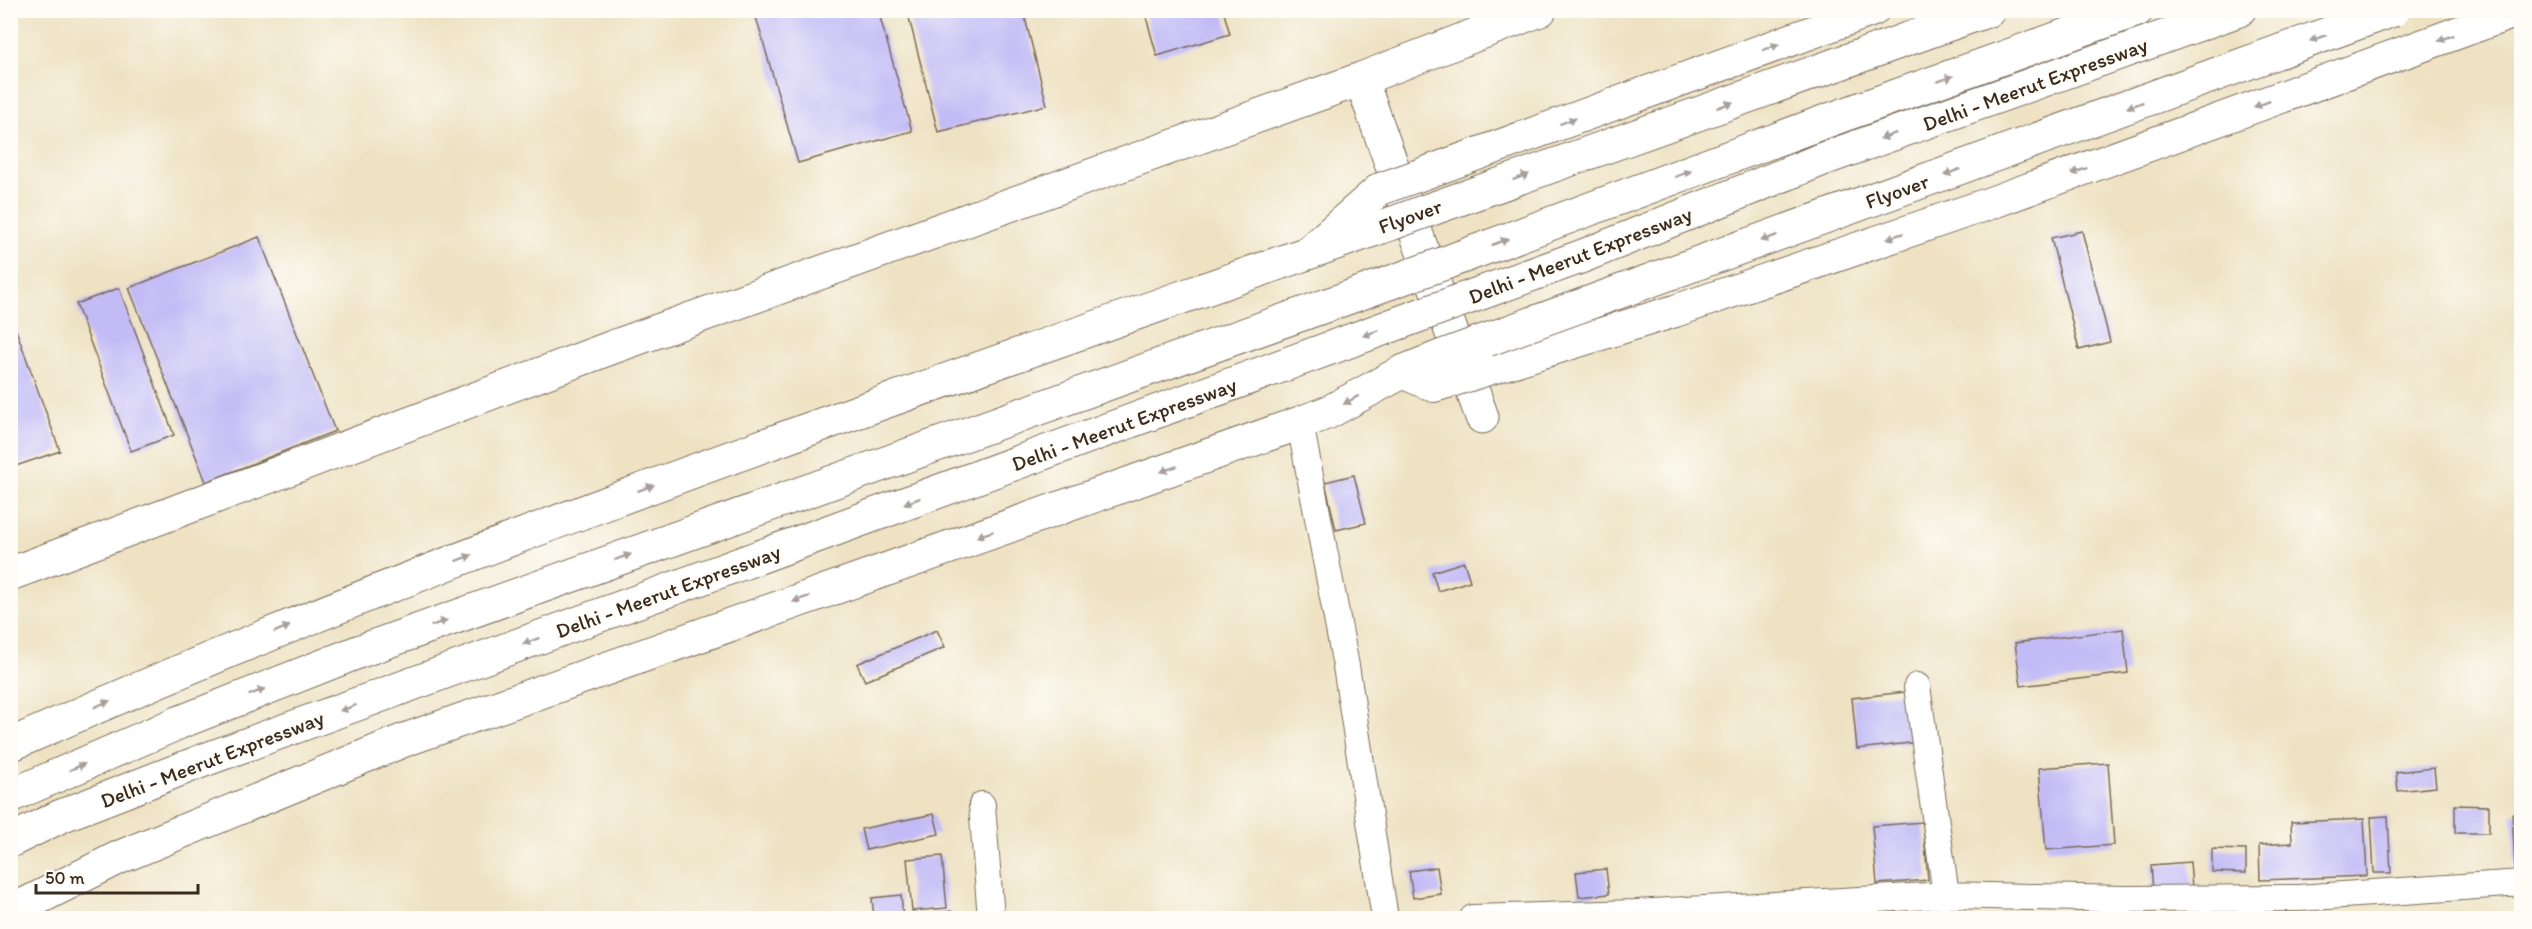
<svg xmlns="http://www.w3.org/2000/svg" width="2532" height="929" font-family="Itim,sans-serif">
	<style>
		.building { fill: #c2bbf6 }
		.lines { fill: none; stroke-linecap: round; stroke-linejoin: round }
		.minor-casing { stroke: #7a6a58; stroke-width: 28 }
		.tertiary-casing { stroke: #7a6a58; stroke-width: 34 }
		.secondary-casing { stroke: #7a6a58; stroke-width: 35 }
		.trunk-casing { stroke: #7a6a58; stroke-width: 35 }
		.motorway-casing { stroke: #7a6a58; stroke-width: 35 }
		.minor { stroke: #fff; stroke-width: 26 }
		.tertiary { stroke: #fff; stroke-width: 32 }
		.secondary { stroke: #fff; stroke-width: 33 }
		.trunk { stroke: #fff; stroke-width: 33 }
		.motorway { stroke: #fff; stroke-width: 33 }
		.tertiary-bridge-casing { stroke: #7a6a58; stroke-width: 34; stroke-linecap: butt }
		.trunk-bridge-casing { stroke: #7a6a58; stroke-width: 35; stroke-linecap: butt }
		.motorway-bridge-casing { stroke: #7a6a58; stroke-width: 35; stroke-linecap: butt }
		.tertiary-bridge { stroke: #fff; stroke-width: 32 }
		.trunk-bridge { stroke: #fff; stroke-width: 33 }
		.motorway-bridge { stroke: #fff; stroke-width: 33 }
		.oneway { fill: #a79f9a }
		.labels { text-anchor: middle; dominant-baseline: central; stroke-width: 4.5; stroke-linejoin: round; paint-order: stroke }
		.street-label { font-size: 21px; fill: #3b2a1e; stroke: #fdfcf7 }
	</style>
	<rect width="100%" height="100%" fill="#fdfcf7"/>
	<filter id="ink" filterUnits="userSpaceOnUse"><feTurbulence type="fractalNoise" baseFrequency=".0167" numOctaves="2"/><feDisplacementMap in="SourceGraphic" scale="12" xChannelSelector="R" yChannelSelector="G"/><feConvolveMatrix kernelMatrix="1 2 1 2 8 2 1 2 1" color-interpolation-filters="sRGB"/></filter>
	<filter id="wash" filterUnits="userSpaceOnUse"><feTurbulence type="fractalNoise" baseFrequency=".008" numOctaves="4" result="noise"/><feDisplacementMap in="SourceGraphic" scale="24" xChannelSelector="R" yChannelSelector="G"/><feGaussianBlur stdDeviation="1.35" result="paint"/><feColorMatrix in="noise" values="0 0 0 0 0 0 0 0 0 0 0 0 0 0 0 0 0 1.4 0 .05"/><feComposite in="paint" operator="in"/></filter>
	<g filter="url(#wash)">
		<rect width="100%" height="100%" fill="#eee2c3"/>
		<g id="blocks">
			<!-- building -->
			<path class="building" d="M754,10H878L912,131L798,163Z
				M907,10H1023L1047,105L938,132Z
				M1144,10H1223L1230,34L1157,56Z
				M2082,231L2110,342L2079,350L2051,238Z
				M259,237L335,431L206,482L129,288Z
				M119,288L174,435L131,451L76,304Z
				M10,319H12L60,451L10,468Z
				M1354,475L1366,523L1336,530L1325,482Z
				M1464,562L1470,581L1438,591L1432,572Z
				M2123,629L2128,673L2021,686L2015,643Z
				M937,630L945,647L865,681L857,664Z
				M1914,691L1919,742L1857,749L1852,698Z
				M2108,763L2114,845L2046,850L2039,768Z
				M2434,768L2436,787L2398,791L2396,772Z
				M2455,805L2489,806V833H2455Z
				M934,814L939,834L866,850L861,829Z
				M2512,814H2522V867H2515Z
				M2388,816L2391,873H2374L2371,817Z
				M2364,819L2367,876L2260,880L2259,845L2292,843L2291,822Z
				M1923,822L1928,880L1877,884L1872,826Z
				M2212,849L2246,850V873L2212,872Z
				M942,856L947,908L912,911L907,859Z
				M2190,862L2192,888L2153,891L2151,865Z
				M1437,867L1441,894L1413,898L1409,871Z
				M1606,869L1609,894L1579,897L1576,872Z
				M901,895L903,918H874L872,898Z
				M951,911L952,918H914V917Z"/>
		</g>
	</g>
	<g filter="url(#ink)">
		<use href="#blocks" fill-opacity="0" stroke="#7a6a58" stroke-width="1.5"/>
		<g class="lines">
			<!-- minor casing -->
			<g class="minor-casing">
				<path id="minor" d="M1300,423L1346,666L1385,918
					M1917,686L1946,895
					M982,805L991,918
					M1473,918L1635,913L1946,895L2124,899L2298,898L2522,883"/>
			</g>
			<!-- tertiary casing -->
			<g class="tertiary-casing">
				<path id="tertiary" d="M1414,177L1873,10
					M1307,253L1380,189
					M1485,370L1675,311L1985,205L2520,10
					M1402,372L1434,386L1451,381"/>
			</g>
			<!-- secondary casing -->
			<g class="secondary-casing">
				<path id="secondary" d="M1361,79L1482,417
					M10,574L613,347L1361,79L1540,10"/>
			</g>
			<!-- trunk casing -->
			<g class="trunk-casing">
				<path id="trunk" d="M1426,211L1989,10
					M10,745C460,544 929,387 1393,223
					M10,912L120,857L402,741L1300,423L1329,412L1402,372L1440,357"/>
			</g>
			<!-- motorway casing -->
			<g class="motorway-casing">
				<path id="motorway" d="M1445,263L1818,124L2137,10
					M1459,301L1583,256L1823,159L2239,10
					M10,796L178,723L358,652L1414,274
					M10,841L61,816L207,759L1426,313"/>
			</g>
			<!-- minor -->
			<use href="#minor" class="minor"/>
			<!-- tertiary -->
			<use href="#tertiary" class="tertiary"/>
			<!-- secondary -->
			<use href="#secondary" class="secondary"/>
			<!-- trunk -->
			<use href="#trunk" class="trunk"/>
			<!-- motorway -->
			<use href="#motorway" class="motorway"/>
			<!-- tertiary-bridge casing -->
			<g class="tertiary-bridge-casing">
				<path id="tertiary-bridge" d="M1380,189L1414,177
					M1451,381L1485,370"/>
			</g>
			<!-- trunk-bridge casing -->
			<g class="trunk-bridge-casing">
				<path id="trunk-bridge" d="M1393,223L1426,211
					M1440,357L2393,10"/>
			</g>
			<!-- motorway-bridge casing -->
			<g class="motorway-bridge-casing">
				<path id="motorway-bridge" d="M1414,274L1445,263
					M1426,313L1459,301"/>
			</g>
			<!-- tertiary-bridge -->
			<use href="#tertiary-bridge" class="tertiary-bridge"/>
			<!-- trunk-bridge -->
			<use href="#trunk-bridge" class="trunk-bridge"/>
			<!-- motorway-bridge -->
			<use href="#motorway-bridge" class="motorway-bridge"/>
		</g>
		<!-- one-way arrows -->
		<defs><path id="oneway-solid" d="M-6-.8H1V-3.2L6.5 0L1 3.2V.8H-6Z" transform="scale(1.5)"/></defs>
		<g class="oneway">
			<use href="#oneway-solid" transform="translate(2318 38) rotate(160)"/>
			<use href="#oneway-solid" transform="translate(2446 38) rotate(160)"/>
			<use href="#oneway-solid" transform="translate(1771 47) rotate(-20)"/>
			<use href="#oneway-solid" transform="translate(1945 79) rotate(-20)"/>
			<use href="#oneway-solid" transform="translate(2262 104) rotate(160)"/>
			<use href="#oneway-solid" transform="translate(1725 105) rotate(-20)"/>
			<use href="#oneway-solid" transform="translate(2135 105) rotate(160)"/>
			<use href="#oneway-solid" transform="translate(1568 121) rotate(-20)"/>
			<use href="#oneway-solid" transform="translate(1888 136) rotate(160)"/>
			<use href="#oneway-solid" transform="translate(2079 171) rotate(160)"/>
			<use href="#oneway-solid" transform="translate(1952 172) rotate(160)"/>
			<use href="#oneway-solid" transform="translate(1683 174) rotate(-20)"/>
			<use href="#oneway-solid" transform="translate(1521 177) rotate(-20)"/>
			<use href="#oneway-solid" transform="translate(1895 236) rotate(161)"/>
			<use href="#oneway-solid" transform="translate(1769 238) rotate(160)"/>
			<use href="#oneway-solid" transform="translate(1500 242) rotate(-20)"/>
			<use href="#oneway-solid" transform="translate(1371 333) rotate(160)"/>
			<use href="#oneway-solid" transform="translate(1351 400) rotate(151)"/>
			<use href="#oneway-solid" transform="translate(1169 469) rotate(161)"/>
			<use href="#oneway-solid" transform="translate(646 488) rotate(-20)"/>
			<use href="#oneway-solid" transform="translate(912 501) rotate(160)"/>
			<use href="#oneway-solid" transform="translate(985 534) rotate(161)"/>
			<use href="#oneway-solid" transform="translate(623 557) rotate(-20)"/>
			<use href="#oneway-solid" transform="translate(464 558) rotate(-21)"/>
			<use href="#oneway-solid" transform="translate(801 599) rotate(161)"/>
			<use href="#oneway-solid" transform="translate(439 623) rotate(-20)"/>
			<use href="#oneway-solid" transform="translate(282 629) rotate(-22)"/>
			<use href="#oneway-solid" transform="translate(531 641) rotate(160)"/>
			<use href="#oneway-solid" transform="translate(257 692) rotate(-22)"/>
			<use href="#oneway-solid" transform="translate(102 704) rotate(-23)"/>
			<use href="#oneway-solid" transform="translate(348 708) rotate(160)"/>
			<use href="#oneway-solid" transform="translate(77 767) rotate(-23)"/>
		</g>
	</g>
	<g class="labels">
		<!-- street labels -->
		<g class="street-label">
			<text transform="translate(2035 84) rotate(-20)">Delhi - Meerut Expressway</text>
			<text transform="translate(1897 191) rotate(-20)">Flyover</text>
			<text transform="translate(1410 216) rotate(-20)">Flyover</text>
			<text transform="translate(1580 255) rotate(-21)">Delhi - Meerut Expressway</text>
			<text transform="translate(1124 424) rotate(-20)">Delhi - Meerut Expressway</text>
			<text transform="translate(668 591) rotate(-20)">Delhi - Meerut Expressway</text>
			<text transform="translate(212 759) rotate(-21)">Delhi - Meerut Expressway</text>
		</g>
	</g>
	<!-- margin -->
	<rect width="2532" height="929" fill="none" stroke="#fdfcf7" stroke-width="36"/>
	<!-- scale -->
	<path d="M36 884v9h162v-9" fill="none" stroke="#3b2a1e" stroke-width="3"/>
	<text x="45" y="884" font-size="18" fill="#3b2a1e" stroke="#fdfcf7" stroke-width="4.5" paint-order="stroke">50 m</text>
</svg>
